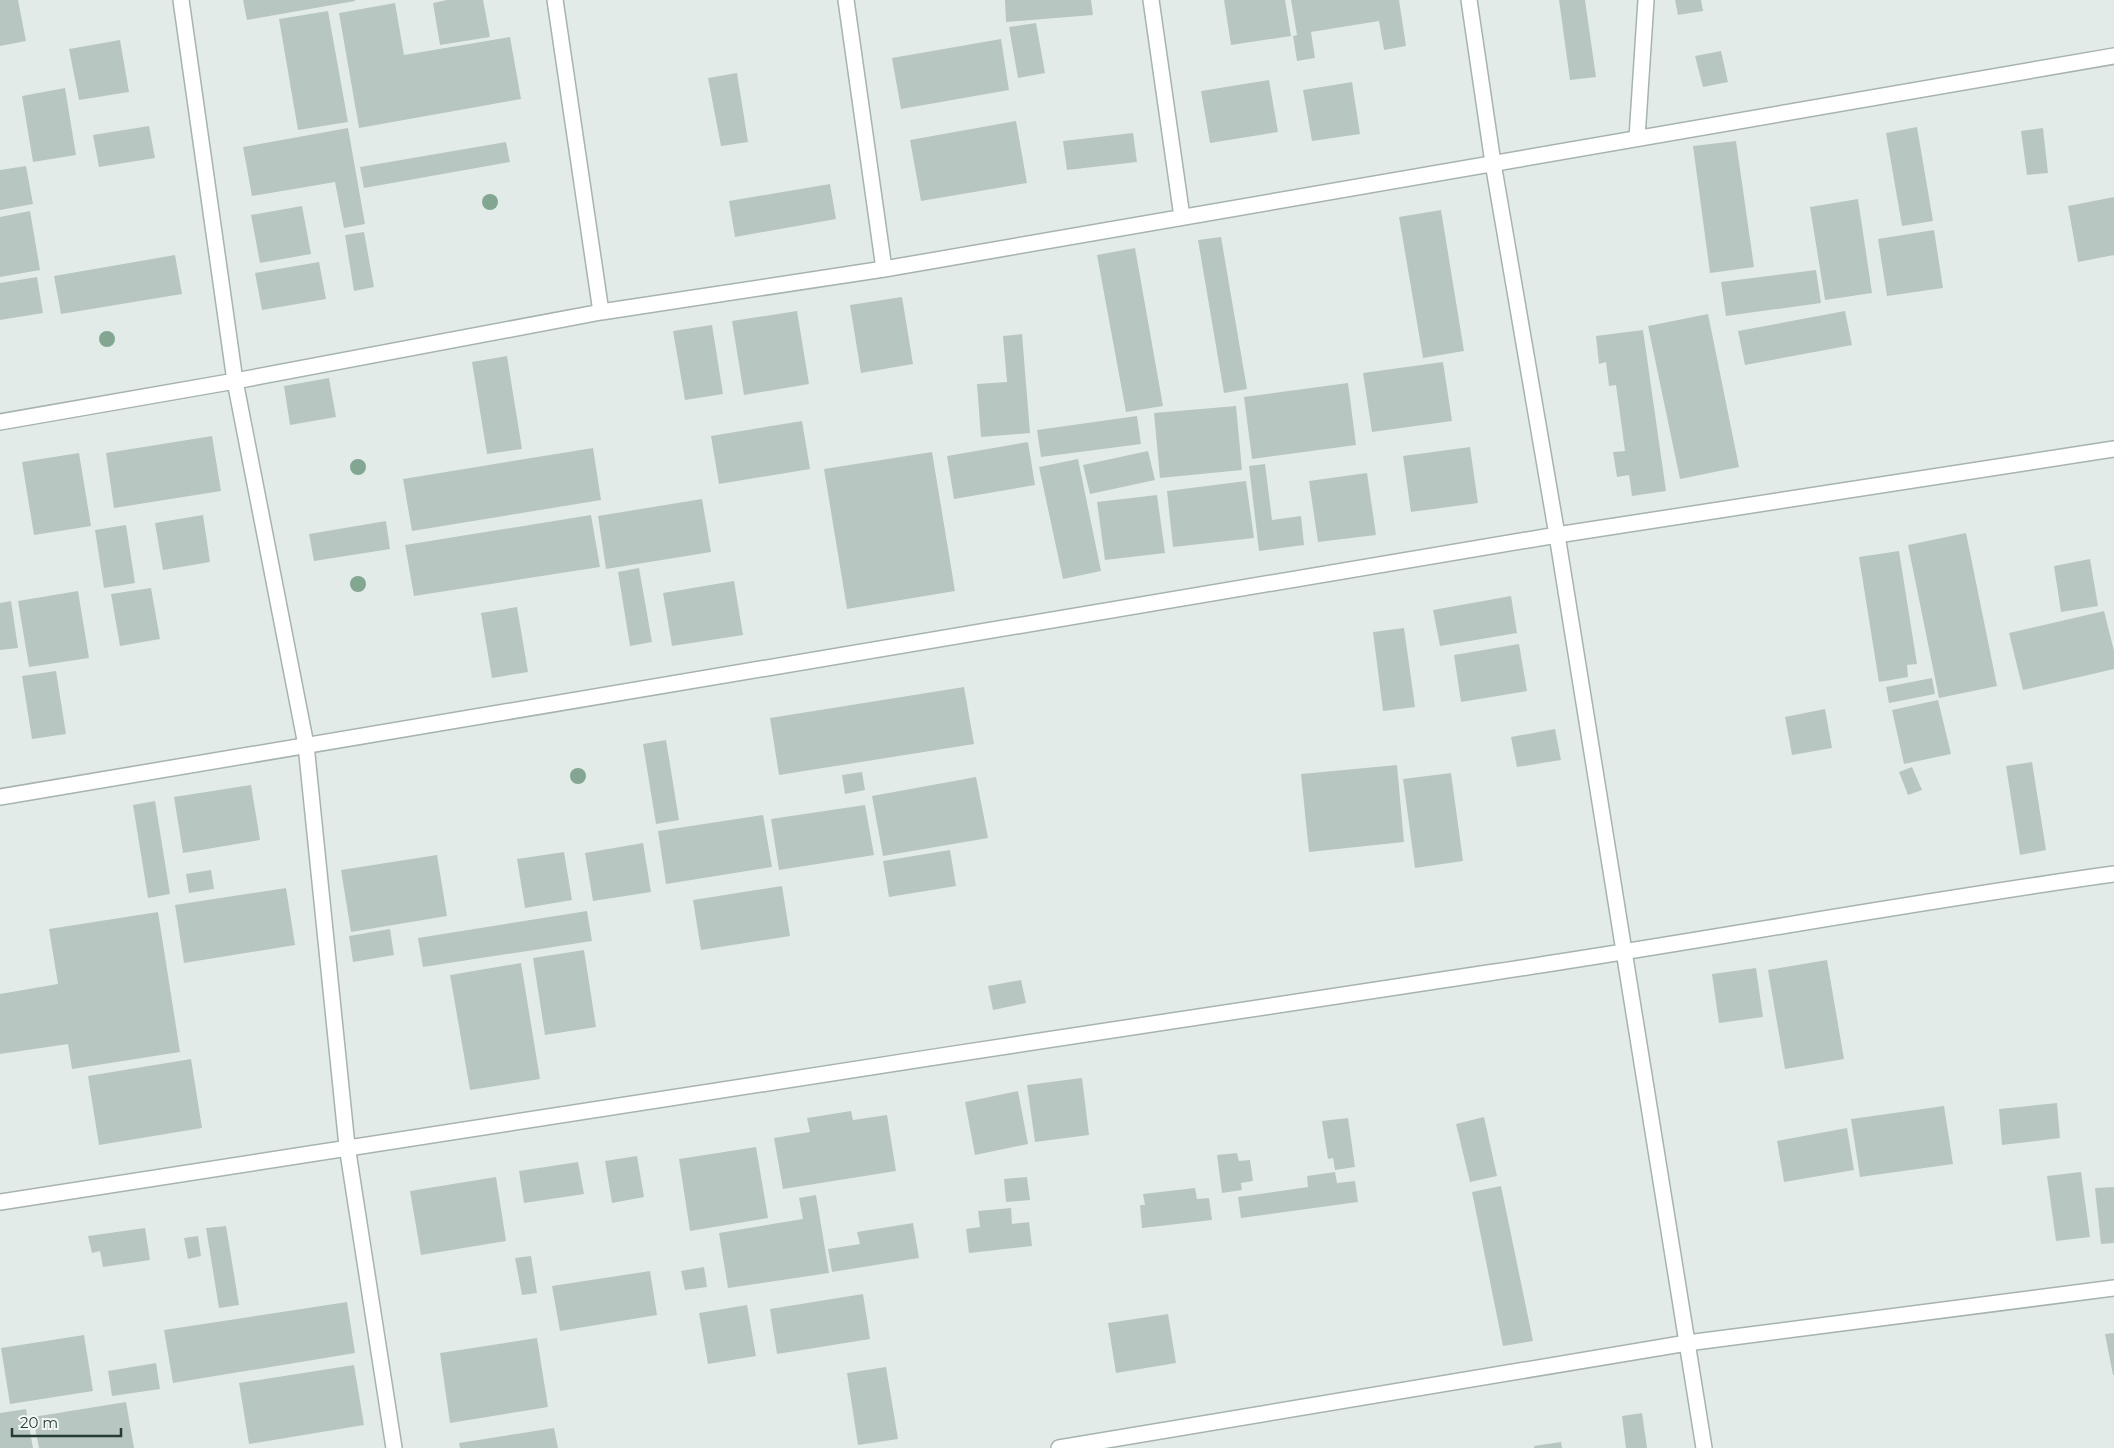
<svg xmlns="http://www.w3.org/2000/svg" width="2114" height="1448" font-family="Montserrat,sans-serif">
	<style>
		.building { fill: #b8c6c1 }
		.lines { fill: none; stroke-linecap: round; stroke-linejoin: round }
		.minor-casing { stroke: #a6b3af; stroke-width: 18 }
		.minor { stroke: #fff; stroke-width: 15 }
		.tree { fill: #82a692 }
	</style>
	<rect width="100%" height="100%" fill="#e3ebe8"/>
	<!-- building -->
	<path class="building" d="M0,0H18L26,41L0,46Z
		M243,0H355V1L247,20Z
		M447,0H483L490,37L440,45L433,3Z
		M1005,0H1091L1093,15L1006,22Z
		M1224,0H1285L1291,36L1231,45Z
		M1291,0H1399L1406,46L1384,50L1379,21L1311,32L1315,58L1297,61L1293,36L1297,35Z
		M1559,0H1585L1596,77L1570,80Z
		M1675,0H1701L1703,11L1678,15Z
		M395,3L404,55L510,37L521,99L359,128L339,13Z
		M328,11L348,122L298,130L279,19Z
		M1036,23L1045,73L1018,78L1009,27Z
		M1001,39L1009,90L901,109L892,58Z
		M120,40L129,92L79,100L69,49Z
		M1721,51L1728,82L1703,87L1695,56Z
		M737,73L748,142L721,146L708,78Z
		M1269,80L1278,132L1210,143L1201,91Z
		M1352,82L1360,134L1312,141L1303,90Z
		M65,88L76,155L33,162L22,96Z
		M1016,121L1027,183L921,201L910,140Z
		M149,126L155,158L99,167L93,135Z
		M1917,127L1933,221L1902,226L1886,133Z
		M348,128L365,224L344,228L335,182L252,196L243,147Z
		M2043,128L2048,173L2027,175L2021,131Z
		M1133,133L1137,162L1067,170L1063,141Z
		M1736,141L1754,267L1710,273L1693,146Z
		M506,142L510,162L364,188L360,167Z
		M26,166L33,204L0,210V170Z
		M830,184L836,219L735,237L729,201Z
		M2114,197V255L2078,262L2068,206Z
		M1858,199L1872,293L1825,300L1810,207Z
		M302,206L311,254L260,263L251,215Z
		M1441,210L1464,351L1423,358L1399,217Z
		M30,211L40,270L0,277V217Z
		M1934,230L1943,288L1887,296L1878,239Z
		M364,232L374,287L354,291L345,235Z
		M1221,237L1247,389L1224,393L1198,240Z
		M1135,248L1163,406L1126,412L1097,255Z
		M175,255L182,294L61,314L54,276Z
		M319,262L326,299L262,310L255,273Z
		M1816,270L1821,303L1726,316L1721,282Z
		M37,277L43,313L0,320V283Z
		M902,297L913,364L861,373L850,305Z
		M797,311L809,384L744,395L732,321Z
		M1845,311L1852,345L1745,365L1738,331Z
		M1708,314L1739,467L1680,479L1648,326Z
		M712,325L723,394L685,400L673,331Z
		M1643,330L1666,491L1632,496L1629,475L1617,477L1613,452L1625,451L1616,385L1609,386L1606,362L1599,364L1596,336Z
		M1022,334L1030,433L981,437L977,384L1007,382L1003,336Z
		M507,356L522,449L487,454L472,362Z
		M1443,362L1452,421L1372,432L1363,373Z
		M329,378L336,417L290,425L284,386Z
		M1348,383L1356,445L1252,459L1244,397Z
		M1236,406L1242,470L1160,478L1154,413Z
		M1137,416L1141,444L1041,457L1037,430Z
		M802,421L810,469L719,484L711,436Z
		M212,436L221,491L114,508L106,453Z
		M1028,442L1035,485L954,499L947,456Z
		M1470,447L1478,503L1411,512L1403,456Z
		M593,448L601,500L412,531L403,479Z
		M1148,451L1155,480L1090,494L1083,465Z
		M932,452L955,591L847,609L824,469Z
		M79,453L91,526L34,535L22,462Z
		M1078,459L1101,571L1063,579L1039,467Z
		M1265,464L1272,520L1301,516L1304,545L1259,551L1249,466Z
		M1367,473L1376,535L1318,542L1309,481Z
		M1246,481L1254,538L1173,547L1167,491Z
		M1157,495L1165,553L1105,560L1097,502Z
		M702,499L711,552L606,569L598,516Z
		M203,515L210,562L163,570L155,523Z
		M591,515L600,567L414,596L405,545Z
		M386,521L390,549L314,561L309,534Z
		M126,525L135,583L104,588L95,530Z
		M1966,533L1997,686L1939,698L1908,545Z
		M1899,551L1917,664L1907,665L1908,677L1879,682L1859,557Z
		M2090,559L2098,606L2061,612L2054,566Z
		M639,568L652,642L630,646L618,572Z
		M734,581L743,635L672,646L663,593Z
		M151,588L160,639L120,646L111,594Z
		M78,591L89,658L29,667L18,601Z
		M1511,596L1517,633L1440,646L1433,610Z
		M11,601L18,648L0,650V603Z
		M517,607L528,672L492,678L481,613Z
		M2104,611L2114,651V669L2023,690L2009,633Z
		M1404,628L1415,707L1383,711L1373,632Z
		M1519,644L1527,691L1461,702L1454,655Z
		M56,671L66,734L32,739L22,676Z
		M1932,678L1935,694L1889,703L1886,687Z
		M964,687L974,744L779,775L770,718Z
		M1938,700L1951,754L1904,764L1892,710Z
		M1825,709L1832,748L1792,755L1785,717Z
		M1555,729L1561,760L1517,767L1511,737Z
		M666,740L679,820L656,824L643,744Z
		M2032,762L2046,850L2020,855L2006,766Z
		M1397,765L1404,842L1309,852L1301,774Z
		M1912,767L1922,790L1908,795L1899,772Z
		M862,772L865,790L845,794L842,775Z
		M1451,773L1463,861L1415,868L1403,779Z
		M976,777L988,838L883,856L872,796Z
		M251,785L260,840L183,853L174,797Z
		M155,801L170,894L148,898L133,805Z
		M865,805L874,855L779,870L771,819Z
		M763,815L772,867L666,884L658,831Z
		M643,843L651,892L593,901L585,853Z
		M950,850L956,886L889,897L883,861Z
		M564,852L572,900L525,908L517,859Z
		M437,855L447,916L351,932L341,870Z
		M211,870L214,889L189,893L186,874Z
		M782,886L790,936L701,950L693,900Z
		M286,888L295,945L184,963L175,905Z
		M587,911L592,941L423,967L418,938Z
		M158,912L180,1052L72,1069L68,1044L0,1054V994L58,984L49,929Z
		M390,929L394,955L353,962L349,936Z
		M584,950L596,1027L545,1035L533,958Z
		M1827,960L1844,1059L1785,1069L1768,970Z
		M521,963L540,1079L470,1090L450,975Z
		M1756,968L1763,1017L1719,1023L1712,974Z
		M1021,980L1026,1003L993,1010L988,986Z
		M191,1059L202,1128L99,1145L88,1076Z
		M1082,1078L1089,1135L1035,1142L1027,1085Z
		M1018,1091L1028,1144L975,1155L965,1102Z
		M2057,1103L2060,1138L2002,1145L1999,1109Z
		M1944,1106L1953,1164L1860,1177L1851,1119Z
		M851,1111L853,1120L887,1115L896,1171L783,1189L774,1138L810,1132L807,1118Z
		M1484,1117L1497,1176L1470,1182L1456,1124Z
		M1348,1118L1355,1167L1335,1170L1333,1158L1328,1159L1322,1121Z
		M1847,1128L1854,1170L1784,1182L1777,1141Z
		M756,1147L768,1218L690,1231L679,1159Z
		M1237,1153L1239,1161L1250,1160L1253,1181L1241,1183L1242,1190L1222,1193L1217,1155Z
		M637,1156L644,1197L612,1203L605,1161Z
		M578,1162L584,1194L524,1203L519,1171Z
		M1335,1172L1337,1183L1355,1181L1358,1202L1241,1218L1238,1197L1308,1187L1307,1176Z
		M2081,1172L2090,1237L2056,1241L2047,1176Z
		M496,1177L506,1241L421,1255L410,1191Z
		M1027,1177L1030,1200L1006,1202L1004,1179Z
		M1501,1186L1533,1341L1503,1346L1472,1192Z
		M2114,1187V1243L2101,1244L2095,1188Z
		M1195,1188L1197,1199L1209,1198L1212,1220L1142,1228L1140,1205H1145L1143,1194Z
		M816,1195L829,1273L728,1288L719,1233L803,1219L799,1198Z
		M1011,1208L1012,1224L1029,1222L1032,1246L969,1253L966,1229L980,1227L978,1211Z
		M913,1223L919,1258L832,1272L828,1249L860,1244L857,1232Z
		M226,1226L239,1305L219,1308L206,1228Z
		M145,1228L150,1260L103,1267L100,1251L92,1253L88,1236Z
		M198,1236L201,1256L188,1259L184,1238Z
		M531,1256L537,1293L522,1295L515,1258Z
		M704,1267L707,1287L685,1290L681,1271Z
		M650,1271L657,1315L560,1331L552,1286Z
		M863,1294L870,1339L777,1354L770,1309Z
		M347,1302L355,1353L173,1383L164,1330Z
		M747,1305L756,1356L708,1364L699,1313Z
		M1168,1314L1176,1363L1116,1373L1108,1323Z
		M2114,1333V1375H2113L2105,1334Z
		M84,1335L93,1391L10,1404L1,1348Z
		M537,1338L548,1407L450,1423L440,1353Z
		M156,1363L160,1389L112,1396L108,1371Z
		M354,1365L364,1425L249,1444L239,1383Z
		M886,1367L898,1439L858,1445L847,1373Z
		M126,1402L134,1448H39L33,1417Z
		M26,1409L33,1448H0V1413Z
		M1642,1413L1647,1448H1626L1622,1416Z
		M554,1428L558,1448H460L459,1443Z
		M1561,1442L1562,1448H1534V1446Z"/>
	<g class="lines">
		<!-- minor casing -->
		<g class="minor-casing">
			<path id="minor" d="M181,0L235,381L306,745L347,1146L394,1448
				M555,0L601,312
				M846,0L884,269
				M1151,0L1182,217
				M1469,0L1493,163L1557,535L1704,1448
				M1637,138L1646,0
				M0,422L235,381L601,312L884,269L2114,56
				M0,797L1557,535L2114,449
				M0,1202C495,1122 992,1049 1488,973C1697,942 1905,903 2114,874
				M1059,1448L1687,1343L2114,1288"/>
		</g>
		<!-- minor -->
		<use href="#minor" class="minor"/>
	</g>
	<!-- trees -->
	<g class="tree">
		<circle cx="490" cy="202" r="8"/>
		<circle cx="107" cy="339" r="8"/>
		<circle cx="358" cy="467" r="8"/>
		<circle cx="358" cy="584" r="8"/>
		<circle cx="578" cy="776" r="8"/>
	</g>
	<!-- scale -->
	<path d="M12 1428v8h109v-8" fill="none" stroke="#243b36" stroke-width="2.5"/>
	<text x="20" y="1428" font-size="15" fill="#243b36" stroke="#f3f8f6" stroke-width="4" paint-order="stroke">20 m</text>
</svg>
